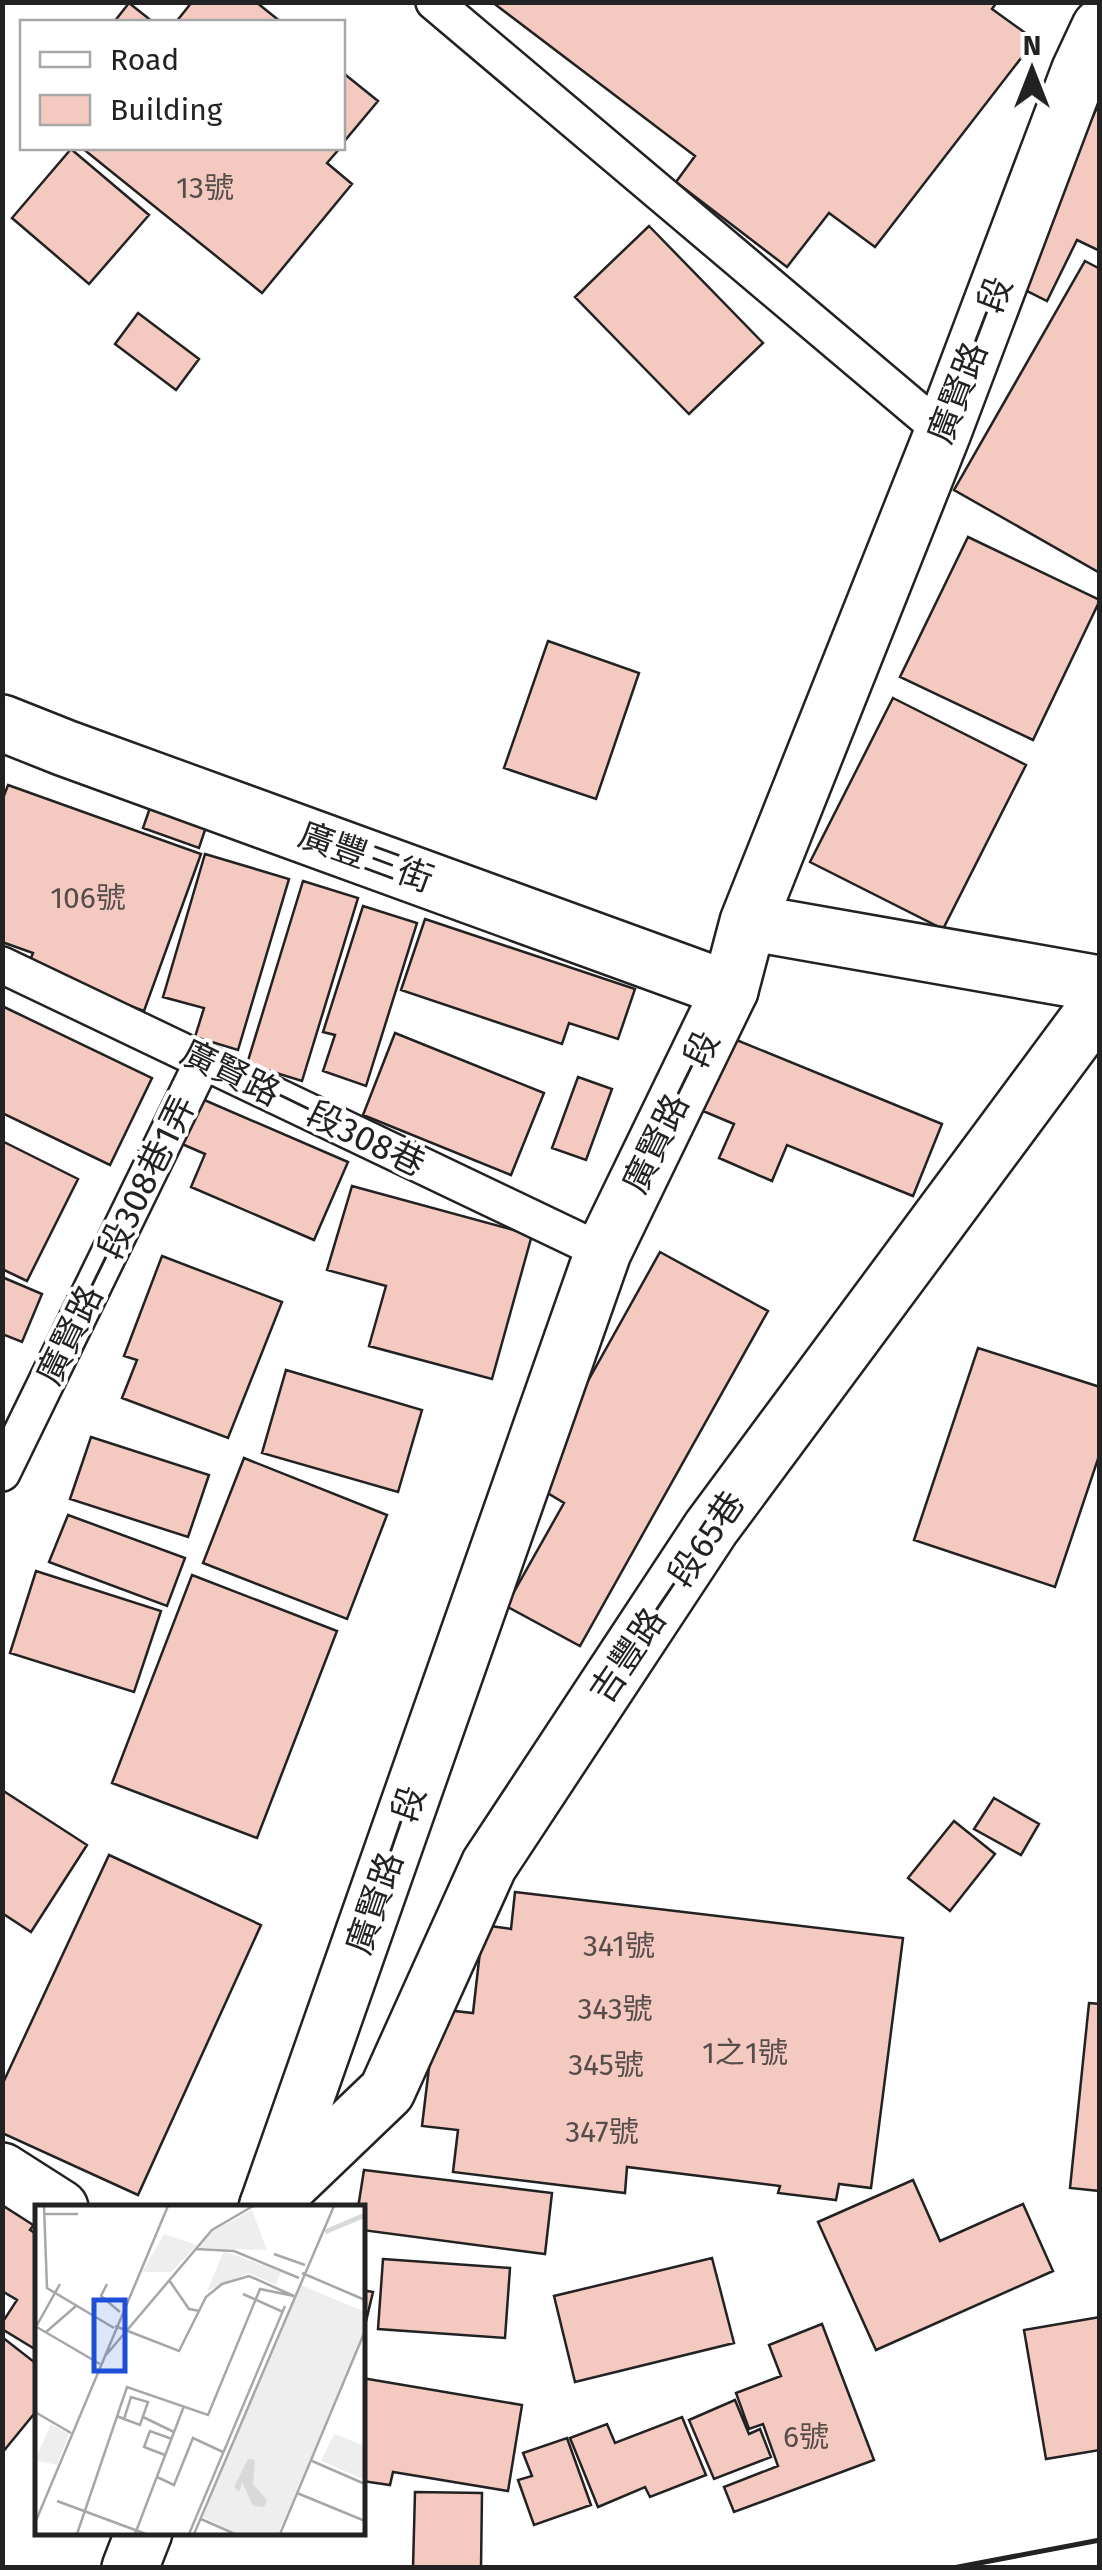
<svg xmlns="http://www.w3.org/2000/svg" width="1102" height="2570" font-family="'Fira Sans','Noto Sans TC',sans-serif">
	<style>
		.building { fill: #f3c9c0; stroke: #222; stroke-width: 2.5 }
		.lines { fill: none; stroke-linecap: round; stroke-linejoin: round }
		.service-casing { stroke: #222; stroke-width: 40 }
		.minor-casing { stroke: #222; stroke-width: 60 }
		.tertiary-casing { stroke: #222; stroke-width: 60 }
		.service { stroke: #fff; stroke-width: 35 }
		.minor { stroke: #fff; stroke-width: 55 }
		.tertiary { stroke: #fff; stroke-width: 55 }
		.wall { stroke: #222; stroke-width: 5 }
		.labels { text-anchor: middle; dominant-baseline: central; stroke-width: 8; stroke-linejoin: round; paint-order: stroke }
		.number-label { font-size: 30px; fill: #564c4a }
		.street-label { font-size: 35px; fill: #222; stroke: #fff }
		.inset-river { fill: none; stroke: #d9d9d9; stroke-width: 5 }
		.inset-road { fill: none; stroke: #a7a7a7; stroke-width: 2.5 }
		.view { fill: #1d4ed8; fill-opacity: 0.15; stroke: #1d4ed8; stroke-width: 5 }
		.inset-edge { fill: none; stroke: #222; stroke-width: 5 }
	</style>
	<rect width="100%" height="100%" fill="#fff"/>
	<!-- building -->
	<path class="building" d="M192,2H256L281,22H176Z
		M492,2H997L992,9L1035,40L875,247L829,213L787,267L676,182L695,156Z
		M129,3L153,22H114Z
		M342,72L378,101L342,144Z
		M1100,102V251L1077,240L1047,301L1009,282Z
		M82,148H340L327,163L352,184L262,293Z
		M71,149L149,215L89,284L12,218Z
		M649,226L763,343L689,414L575,297Z
		M1085,261L1100,269V573L954,490Z
		M138,313L199,359L176,390L115,344Z
		M968,537L1100,600L1033,740L900,677Z
		M548,641L639,673L596,799L504,768Z
		M893,698L1026,765L943,929L810,862Z
		M8,785L201,854L144,1011L27,968L33,953L2,942V801Z
		M155,793L211,812L199,848L143,828Z
		M205,854L289,879L238,1050L195,1037L204,1008L163,997Z
		M303,881L358,898L302,1081L247,1064Z
		M363,906L417,923L366,1086L323,1071L335,1035L323,1032Z
		M425,919L635,989L618,1039L569,1023L562,1044L401,990Z
		M2,1006L152,1078L110,1165L2,1113Z
		M395,1033L544,1093L511,1175L363,1115Z
		M734,1039L942,1124L913,1196L787,1145L772,1181L719,1158L734,1124L703,1111Z
		M578,1077L612,1089L586,1160L552,1148Z
		M202,1099L348,1162L314,1240L191,1187L205,1154L182,1144Z
		M2,1141L78,1179L27,1281L2,1269Z
		M352,1186L532,1235L492,1379L369,1346L386,1286L327,1270Z
		M660,1252L768,1311L580,1646L506,1606L564,1503L531,1483Z
		M162,1256L282,1302L228,1438L122,1398L137,1360L124,1356Z
		M2,1277L42,1294L22,1342L2,1334Z
		M978,1348L1100,1387V1453L1055,1587L914,1540Z
		M286,1370L422,1410L398,1492L262,1453Z
		M91,1437L209,1475L188,1537L70,1499Z
		M244,1458L387,1515L347,1619L203,1563Z
		M68,1515L185,1558L167,1606L49,1562Z
		M36,1571L161,1611L134,1692L10,1653Z
		M192,1575L337,1631L257,1838L112,1783Z
		M2,1790L87,1845L31,1932L2,1913Z
		M994,1798L1039,1824L1021,1855L974,1829Z
		M954,1821L995,1854L950,1911L908,1878Z
		M109,1855L261,1925L138,2195L2,2133V2085Z
		M515,1892L903,1938L871,2188L839,2184L836,2200L778,2193L780,2186L627,2167L625,2193L453,2172L458,2130L422,2126L436,2009L473,2013L483,1925L511,1929Z
		M1089,2003L1100,2004V2191L1070,2188Z
		M364,2170L552,2193L545,2254L362,2230V2208H358Z
		M913,2180L940,2241L1023,2204L1053,2271L876,2350L818,2222Z
		M2,2189L38,2219L30,2230L38,2235V2351L2,2329V2323L17,2300L2,2291Z
		M712,2258L734,2343L575,2382L554,2296Z
		M383,2259L510,2268L505,2338L378,2329Z
		M362,2290L373,2292L362,2338Z
		M1100,2317V2450L1046,2459L1024,2330Z
		M822,2324L874,2460L734,2512L724,2487L778,2466L763,2424L749,2429L736,2393L781,2376L769,2345Z
		M2,2337L38,2365V2409L2,2453Z
		M362,2378L522,2405L508,2491L393,2472L390,2485L362,2481Z
		M735,2400L749,2434L760,2429L771,2457L714,2479L689,2420Z
		M682,2417L706,2475L650,2497L645,2487L598,2507L570,2438L607,2424L615,2443Z
		M567,2438L591,2505L534,2525L518,2480L532,2476L523,2453Z
		M415,2492L482,2493L481,2568H413Z"/>
	<g class="lines">
		<!-- service casing -->
		<g class="service-casing">
			<path id="service" d="M434,2L943,432
				M2,965L603,1252
				M2,1473L203,1061"/>
		</g>
		<!-- minor casing -->
		<g class="minor-casing">
			<path id="minor" d="M2,723L65,748L730,990
				M2,2171L60,2208
				M268,2205L387,2091L489,1865L711,1528L1100,1003"/>
		</g>
		<!-- tertiary casing -->
		<g class="tertiary-casing">
			<path id="tertiary" d="M748,922L1100,984
				M267,2208L603,1252L730,990L748,922L943,432L1079,72L1100,27
				M130,2568L144,2532"/>
		</g>
		<!-- service -->
		<use href="#service" class="service"/>
		<!-- minor -->
		<use href="#minor" class="minor"/>
		<!-- tertiary -->
		<use href="#tertiary" class="tertiary"/>
		<!-- wall -->
		<path class="wall" d="M953,2568L1100,2540"/>
	</g>
	<g class="labels">
		<!-- number labels -->
		<g class="number-label">
			<text x="205" y="188">13號</text>
			<text x="88" y="898">106號</text>
			<text x="619" y="1946">341號</text>
			<text x="615" y="2009">343號</text>
			<text x="745" y="2053">1之1號</text>
			<text x="606" y="2065">345號</text>
			<text x="602" y="2132">347號</text>
			<text x="806" y="2437">6號</text>
		</g>
		<!-- street labels -->
		<g class="street-label">
			<text transform="translate(970 360) rotate(-69)">廣賢路一段</text>
			<text transform="translate(366 857) rotate(20)">廣豐三街</text>
			<text transform="translate(303 1108) rotate(26)">廣賢路一段308巷</text>
			<text transform="translate(671 1112) rotate(-64)">廣賢路一段</text>
			<text transform="translate(116 1240) rotate(-64)">廣賢路一段308巷1弄</text>
			<text transform="translate(667 1597) rotate(-56)">吉豐路一段65巷</text>
			<text transform="translate(386 1870) rotate(-71)">廣賢路一段</text>
		</g>
	</g>
	<!-- overview -->
	<g transform="translate(35 2205)">
		<rect width="330" height="330" fill="#fff"/>
		<path d="M217,5L232,45L164,43L178,26ZM129,29L162,40L136,67H107ZM189,46L246,67L241,80L213,68L172,86ZM266,80L330,107V123L243,329H203L168,312ZM16,219L34,229L22,260L0,255ZM299,229L330,241V275L286,256Z" fill="#eee"/>
		<path d="M213,254L220,255L218,279L232,295L229,302L218,301L207,277L204,287L199,282Z" fill="#d9d9d9"/>
		<path class="inset-river" d="M290,27L330,10"/>
		<path class="inset-road" d="M9,1L12,83L79,123M10,9H43M161,44L199,46L264,73M239,49L270,60M267,68L330,95M134,75L154,104L165,106M72,79L66,91L85,107M208,89L248,107M2,120L25,79M0,121L65,159M80,121L144,146L171,92L187,79L214,71L259,91M11,127L41,101M71,150L177,25L218,1M0,207L36,228M82,211L89,214L105,220L113,197L96,192L89,214M108,212L139,227M130,250L109,242L115,226L137,234M277,256L330,279M122,272L139,280L158,233L188,247M262,288L330,316M22,296L111,329M166,314L200,329M0,318L133,1M42,329L92,182L173,210L225,84L259,91M100,329L149,201M154,329L250,101M159,329L299,1M245,329L330,126"/>
		<path class="view" d="M59,95H90V166H59Z"/>
		<rect width="330" height="330" class="inset-edge"/>
	</g>
	<!-- border -->
	<rect width="1102" height="2570" fill="none" stroke="#222222" stroke-width="10"/>
	<!-- legend -->
	<rect x="20" y="20" width="325" height="130" fill="#ffffff" stroke="#a7a7a7" stroke-width="2.5"/>
	<rect x="40" y="52" width="50" height="15" fill="#ffffff" stroke="#a7a7a7" stroke-width="2.5"/>
	<text x="110" y="70" font-size="30" fill="#222222">Road</text>
	<rect x="40" y="95" width="50" height="30" fill="#f3c9c0" stroke="#a7a7a7" stroke-width="2.5"/>
	<text x="110" y="120" font-size="30" fill="#222222">Building</text>
	<!-- north arrow -->
	<g transform="translate(1032 70)" stroke="#ffffff" stroke-width="8" paint-order="stroke">
	<path d="M0-8L18 38L0 25L-18 38Z" fill="#222222"/>
	<text y="-15" font-size="28" font-weight="bold" text-anchor="middle" fill="#222222">N</text>
	</g>
</svg>
